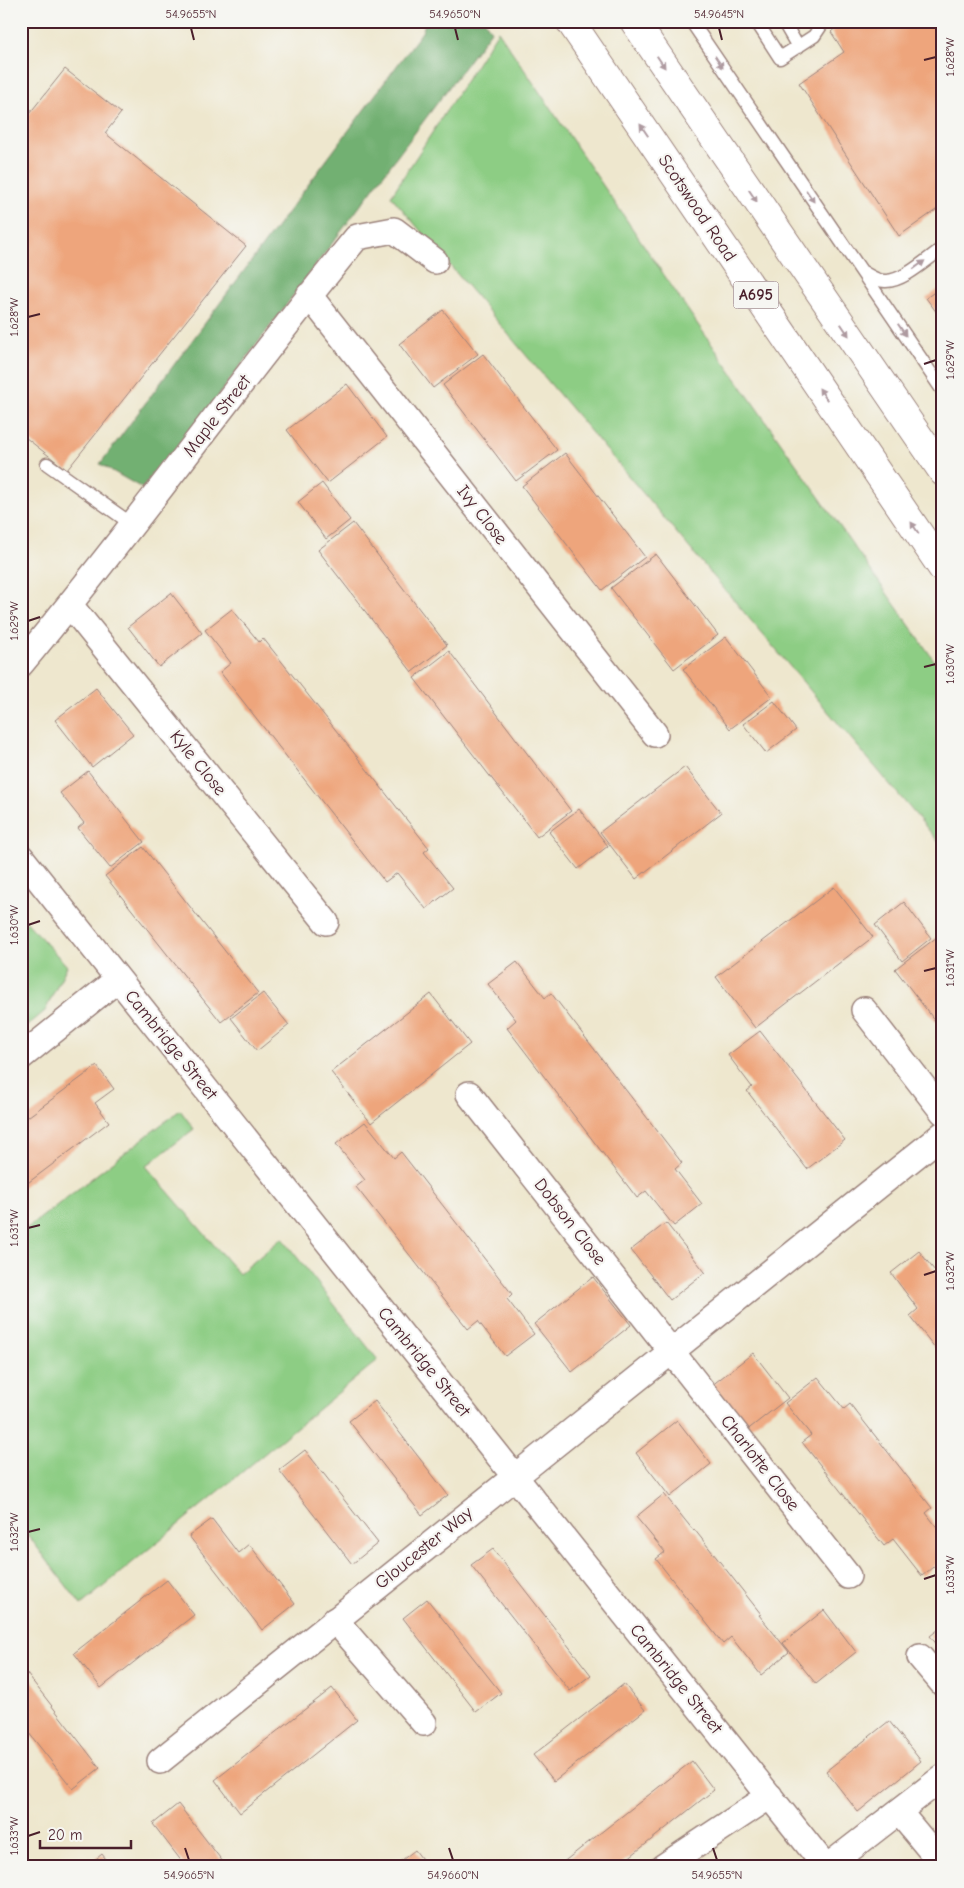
<svg xmlns="http://www.w3.org/2000/svg" width="964" height="1888" font-family="'Comic Neue',sans-serif">
	<style>
		.green { fill: #8dcd84; stroke: #6c7658 }
		.forest { fill: #72b072; stroke: #5e684e }
		.building { fill: #eea57b }
		.lines { fill: none; stroke-linecap: round; stroke-linejoin: round }
		.service-casing { stroke: #9c837c; stroke-width: 15 }
		.minor-casing { stroke: #9c837c; stroke-width: 28 }
		.primary-casing { stroke: #9c837c; stroke-width: 30 }
		.service { stroke: #fff; stroke-width: 12 }
		.minor { stroke: #fff; stroke-width: 25 }
		.primary { stroke: #fff; stroke-width: 28 }
		.oneway { fill: #ae9aa0 }
		.ticks { fill: none; stroke: #4a1f2b; stroke-width: 2 }
		.labels { text-anchor: middle; dominant-baseline: central; stroke-width: 4.5; stroke-linejoin: round; paint-order: stroke }
		.shield { fill: #f6f6f2; stroke: #7e6067; stroke-width: 1 }
		.shield-label { font-size: 16px; font-weight: bold; fill: #4a1f2b }
		.street-label { font-size: 18px; fill: #4a1f2b; stroke: #f6f6f2 }
		.neatline { fill: none; stroke: #4a1f2b; stroke-width: 2 }
		.ticks-label { font-size: 12px; text-anchor: middle; fill: #4a1f2b }
	</style>
	<rect width="100%" height="100%" fill="#f6f6f2"/>
	<filter id="ink" filterUnits="userSpaceOnUse"><feTurbulence type="fractalNoise" baseFrequency=".02" numOctaves="2"/><feDisplacementMap in="SourceGraphic" scale="10" xChannelSelector="R" yChannelSelector="G"/><feConvolveMatrix kernelMatrix="1 2 1 2 8 2 1 2 1" color-interpolation-filters="sRGB"/></filter>
	<filter id="wash" filterUnits="userSpaceOnUse"><feTurbulence type="fractalNoise" baseFrequency=".0096" numOctaves="4" result="noise"/><feDisplacementMap in="SourceGraphic" scale="20" xChannelSelector="R" yChannelSelector="G"/><feGaussianBlur stdDeviation="1.12" result="paint"/><feColorMatrix in="noise" values="0 0 0 0 0 0 0 0 0 0 0 0 0 0 0 0 0 1.4 0 .05"/><feComposite in="paint" operator="in"/></filter>
	<g filter="url(#wash)">
		<rect width="100%" height="100%" fill="#eee7ce"/>
		<!-- green -->
		<path class="green" d="M498,31L696,322L943,673V847L391,196Z
			M21,916L67,966L45,1011L21,1031Z
			M180,1110L194,1129L146,1166L239,1274L282,1238L378,1360L81,1605L21,1526V1233Z"/>
		<!-- forest -->
		<path class="forest" d="M426,21H485L491,31L147,491L100,464L422,32Z"/>
		<g id="blocks">
			<!-- building -->
			<path class="building" d="M843,21H943V205L899,236L799,83L844,52L831,32Z
				M65,69L121,113L105,133L246,246L67,470L21,434V124Z
				M943,286V321L926,298Z
				M443,310L478,354L433,388L399,344Z
				M483,354L557,450L516,481L443,385Z
				M347,384L387,437L328,483L287,430Z
				M565,453L645,557L602,590L522,486Z
				M322,483L350,520L326,539L298,502Z
				M353,523L447,645L412,672L318,550Z
				M656,554L718,635L674,669L611,588Z
				M171,593L202,633L159,667L128,627Z
				M232,609L259,642L263,638L429,848L424,852L453,888L426,909L397,873L385,882L220,672L231,663L205,630Z
				M726,637L772,697L730,729L683,669Z
				M449,651L571,811L537,837L414,678Z
				M96,688L133,734L92,767L55,720Z
				M774,701L796,730L766,753L743,724Z
				M685,767L721,813L636,879L600,832Z
				M88,771L144,842L110,868L78,828L84,823L60,793Z
				M579,809L608,846L578,869L549,832Z
				M143,847L258,993L221,1022L105,876Z
				M834,887L873,937L755,1028L716,977Z
				M904,902L931,938L902,961L875,925Z
				M941,934L943,937V1031L895,969Z
				M517,962L545,998L551,993L682,1163L675,1169L702,1204L674,1226L646,1191L637,1198L507,1028L516,1020L488,984Z
				M263,993L289,1025L257,1051L231,1018Z
				M431,994L470,1044L371,1123L331,1072Z
				M760,1031L845,1140L807,1169L747,1091L752,1087L728,1055Z
				M97,1066L114,1089L95,1103L109,1122L21,1188V1122Z
				M365,1122L394,1158L401,1152L512,1294L507,1299L534,1334L505,1356L478,1321L468,1329L356,1187L365,1180L336,1144Z
				M666,1223L705,1272L670,1300L631,1250Z
				M919,1251L943,1281V1358L910,1316L918,1309L891,1273Z
				M593,1277L631,1325L572,1372L534,1324Z
				M753,1353L788,1398L746,1431L711,1386Z
				M818,1377L844,1409L850,1404L932,1508L926,1513L943,1535V1559L922,1576L893,1539L884,1546L802,1442L811,1435L785,1403Z
				M375,1401L448,1495L422,1515L349,1421Z
				M677,1420L711,1464L670,1497L636,1453Z
				M305,1450L378,1543L352,1564L279,1470Z
				M664,1494L693,1530L694,1529L761,1614L759,1615L789,1652L761,1675L731,1637L723,1644L656,1559L665,1552L636,1517Z
				M212,1519L238,1553L249,1544L295,1604L262,1630L189,1536Z
				M493,1549L591,1675L570,1691L471,1565Z
				M167,1580L194,1615L101,1688L74,1653Z
				M427,1599L501,1693L476,1712L403,1618Z
				M824,1610L856,1652L816,1684L783,1643Z
				M943,1626V1652L930,1636Z
				M27,1674L100,1768L73,1789L21,1723V1678Z
				M624,1684L645,1710L554,1781L533,1755Z
				M332,1688L357,1720L240,1813L215,1780Z
				M889,1721L921,1761L858,1812L826,1771Z
				M692,1761L714,1790L617,1867H557Z
				M178,1804L227,1867H186L153,1824Z
				M415,1850L428,1867H393Z
				M102,1854L112,1867H86Z"/>
		</g>
	</g>
	<g filter="url(#ink)">
		<use href="#blocks" fill-opacity="0" stroke="#9c837c" stroke-width="1"/>
		<g class="lines">
			<!-- service casing -->
			<g class="service-casing">
				<path id="service" d="M691,21L943,391
					M756,21L780,58L814,36L824,21
					M783,21L798,47
					M863,272C870,276 877,281 885,281C903,282 928,258 943,248
					M47,464L133,525"/>
			</g>
			<!-- minor casing -->
			<g class="minor-casing">
				<path id="minor" d="M309,295L655,734
					M70,605L326,922
					M21,664C137,525 242,377 357,237L394,230L435,261
					M21,857L826,1867
					M864,1010L943,1112
					M21,1057L118,979
					M469,1094L848,1576
					M335,1620L424,1723
					M920,1657L943,1684
					M160,1761L943,1134
					M899,1812L943,1865
					M663,1867L770,1796
					M827,1867L943,1777"/>
			</g>
			<!-- primary casing -->
			<g class="primary-casing">
				<path id="primary" d="M570,21L943,569
					M634,21L943,472"/>
			</g>
			<!-- service -->
			<use href="#service" class="service"/>
			<!-- minor -->
			<use href="#minor" class="minor"/>
			<!-- primary -->
			<use href="#primary" class="primary"/>
		</g>
		<!-- one-way arrows -->
		<defs><path id="oneway-solid" d="M-6-.8H1V-3.2L6.5 0L1 3.2V.8H-6Z" transform="scale(1.25)"/></defs>
		<g class="oneway">
			<use href="#oneway-solid" transform="translate(661 62) rotate(56)"/>
			<use href="#oneway-solid" transform="translate(719 62) rotate(56)"/>
			<use href="#oneway-solid" transform="translate(644 130) rotate(-124)"/>
			<use href="#oneway-solid" transform="translate(753 196) rotate(56)"/>
			<use href="#oneway-solid" transform="translate(810 196) rotate(56)"/>
			<use href="#oneway-solid" transform="translate(919 265) rotate(-36)"/>
			<use href="#oneway-solid" transform="translate(845 330) rotate(56)"/>
			<use href="#oneway-solid" transform="translate(902 330) rotate(56)"/>
			<use href="#oneway-solid" transform="translate(823 394) rotate(-124)"/>
			<use href="#oneway-solid" transform="translate(915 528) rotate(-124)"/>
		</g>
	</g>
	<!-- ticks -->
	<path class="ticks" d="M191,28L194,40M455,28L458,40M719,28L722,40M924,60L936,57M28,317L40,314M924,364L936,360M28,621L40,617M924,667L936,664M28,925L40,921M924,971L936,968M28,1228L40,1225M924,1275L936,1271M28,1532L40,1529M924,1579L936,1575M28,1836L40,1832M185,1848L189,1860M449,1848L453,1860M713,1848L717,1860"/>
	<g class="labels">
		<!-- shield labels -->
		<rect class="shield" x="733.5" y="281.5" width="45" height="27" rx="4"/>
		<g class="shield-label">
			<text x="756" y="295">A695</text>
		</g>
		<!-- street labels -->
		<g class="street-label">
			<text transform="translate(697 208) rotate(56)">Scotswood Road</text>
			<text transform="translate(217 416) rotate(-52)">Maple Street</text>
			<text transform="translate(482 515) rotate(52)">Ivy Close</text>
			<text transform="translate(198 763) rotate(51)">Kyle Close</text>
			<text transform="translate(171 1045) rotate(51)">Cambridge Street</text>
			<text transform="translate(570 1222) rotate(52)">Dobson Close</text>
			<text transform="translate(424 1362) rotate(51)">Cambridge Street</text>
			<text transform="translate(760 1463) rotate(52)">Charlotte Close</text>
			<text transform="translate(424 1548) rotate(-39)">Gloucester Way</text>
			<text transform="translate(676 1679) rotate(51)">Cambridge Street</text>
		</g>
	</g>
	<!-- margin -->
	<rect width="964" height="1888" fill="none" stroke="#f6f6f2" stroke-width="55"/>
	<!-- scale -->
	<path d="M40 1840v8h91v-8" fill="none" stroke="#4a1f2b" stroke-width="2.5"/>
	<text x="48" y="1840" font-size="15" fill="#4a1f2b" stroke="#f6f6f2" stroke-width="4" paint-order="stroke">20 m</text>
	<rect x="28" y="28" width="908" height="1832" class="neatline"/>
	<g class="ticks-label">
		<text x="191" y="18">54.9655°N</text>
		<text x="455" y="18">54.9650°N</text>
		<text x="719" y="18">54.9645°N</text>
		<text transform="translate(950 57) rotate(-90)" y="4">1.628°W</text>
		<text transform="translate(14 317) rotate(-90)" y="4">1.628°W</text>
		<text transform="translate(950 360) rotate(-90)" y="4">1.629°W</text>
		<text transform="translate(14 621) rotate(-90)" y="4">1.629°W</text>
		<text transform="translate(950 664) rotate(-90)" y="4">1.630°W</text>
		<text transform="translate(14 925) rotate(-90)" y="4">1.630°W</text>
		<text transform="translate(950 968) rotate(-90)" y="4">1.631°W</text>
		<text transform="translate(14 1228) rotate(-90)" y="4">1.631°W</text>
		<text transform="translate(950 1271) rotate(-90)" y="4">1.632°W</text>
		<text transform="translate(14 1532) rotate(-90)" y="4">1.632°W</text>
		<text transform="translate(950 1575) rotate(-90)" y="4">1.633°W</text>
		<text transform="translate(14 1836) rotate(-90)" y="4">1.633°W</text>
		<text x="189" y="1879">54.9665°N</text>
		<text x="453" y="1879">54.9660°N</text>
		<text x="717" y="1879">54.9655°N</text>
	</g>
</svg>
